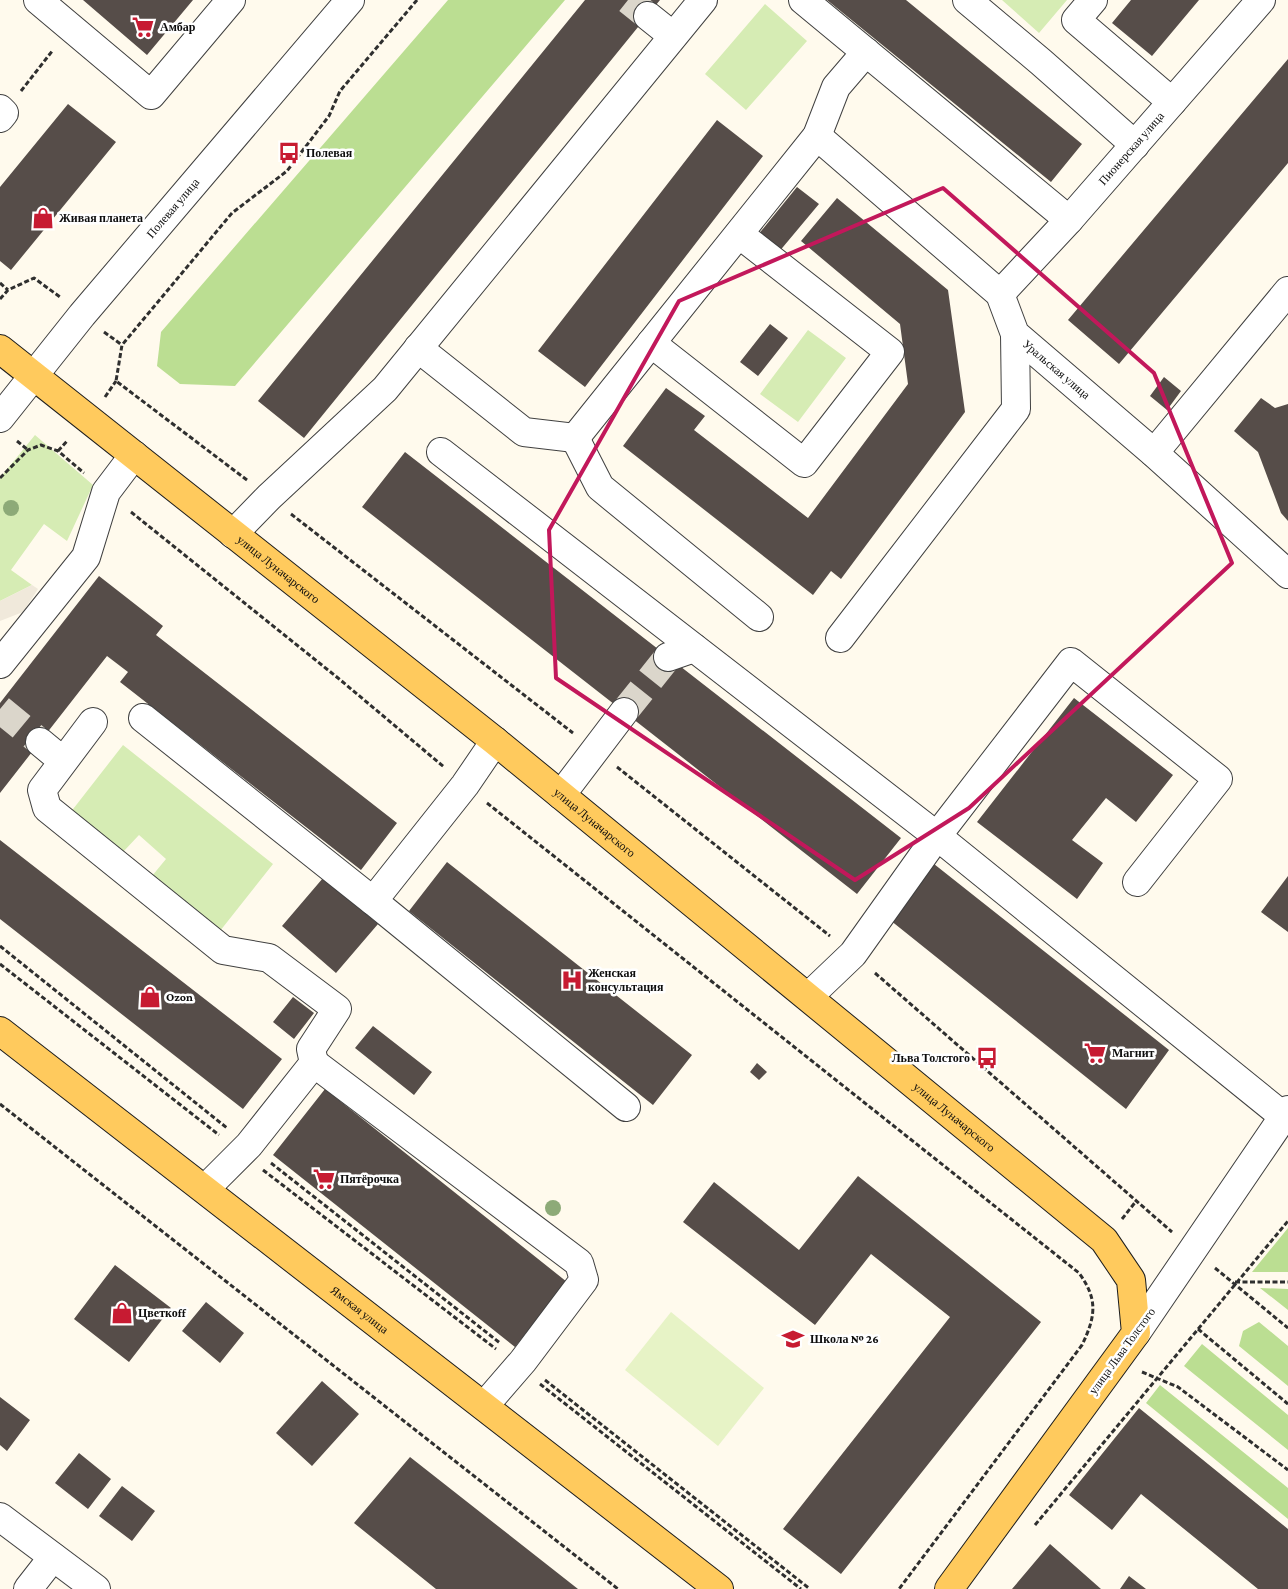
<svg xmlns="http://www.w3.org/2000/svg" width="1288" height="1589" font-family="'Crimson Pro',serif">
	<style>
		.green { fill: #d6ecb4 }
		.forest { fill: #bbde92 }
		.pitch { fill: #e7f3c6 }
		.plaza { fill: #f0e9db }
		.building { fill: #564d49 }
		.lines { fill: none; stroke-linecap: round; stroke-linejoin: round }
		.minor-tunnel { stroke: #dbd6cb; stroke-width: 28; stroke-dasharray: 28 14; stroke-linecap: butt }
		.minor-casing { stroke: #404040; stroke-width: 30 }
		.major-casing { stroke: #1e1e1e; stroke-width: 30 }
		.path { stroke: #2f2f2f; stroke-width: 3; stroke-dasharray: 5 2.5; stroke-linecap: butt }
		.minor { stroke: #fff; stroke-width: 28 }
		.major { stroke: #ffca5d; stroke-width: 28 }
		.tree { fill: #8daa78 }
		.marked { fill: none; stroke: #c2185b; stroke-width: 4; stroke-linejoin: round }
		.labels { text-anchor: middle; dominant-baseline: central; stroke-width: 5; stroke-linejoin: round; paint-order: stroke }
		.poi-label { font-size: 12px; font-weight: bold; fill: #0d0d0d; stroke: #fff; text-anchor: start }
		.street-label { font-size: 12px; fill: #0d0d0d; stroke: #fff }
	</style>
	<rect width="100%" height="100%" fill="#fffaed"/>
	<!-- green -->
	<path class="green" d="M1002,0H1067L1039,33Z
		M765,4L807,41L746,110L705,74Z
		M808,330L846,358L798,422L760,394Z
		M35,435L93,485L67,541L44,524L11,570L32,585L0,601V478Z
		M123,745L273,864L220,931L152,876L166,859L139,835L123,852L70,813Z"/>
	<!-- forest -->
	<path class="forest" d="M448,0H565L235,386L180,384L157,366L161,332Z
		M1288,1228V1272H1252Z
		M1260,1288L1288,1289V1310Z
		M1259,1322L1288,1346V1386L1239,1346L1243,1331Z
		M1202,1344L1288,1415V1450L1184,1366Z
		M1160,1385L1288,1488V1519L1146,1403Z"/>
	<!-- pitch -->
	<path class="pitch" d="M671,1312L764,1388L718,1446L625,1370Z"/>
	<!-- plaza -->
	<path class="plaza" d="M32,585L38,589L23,612L0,621V601Z"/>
	<!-- building -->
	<path class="building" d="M83,0H193L147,55Z
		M585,0H660L304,438L258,401Z
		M827,0H906L1082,144L1051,182Z
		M1131,0H1199L1152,56L1112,23Z
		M1288,59V163L1119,364L1068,320Z
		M68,104L116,142L11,270L0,261V187Z
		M717,120L763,156L585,387L538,351Z
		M797,187L819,204L778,253L757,236Z
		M837,198L948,290L965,412L841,579L831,571L813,595L623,446L666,388L705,416L694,430L808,518L908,384L900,324L801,241Z
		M770,324L788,338L758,376L740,362Z
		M1164,377L1181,391L1167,410L1150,396Z
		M1261,398L1275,408L1288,404V521L1281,513L1258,452L1234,431Z
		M405,452L901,838L857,894L362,507Z
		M99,576L163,626L156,635L397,823L361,870L120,682L128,672L107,656L0,793V703Z
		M1074,698L1173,775L1136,822L1106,798L1072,840L1103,863L1077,899L977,822Z
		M0,840L282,1059L243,1109L0,919Z
		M447,862L692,1055L653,1105L409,911Z
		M934,864L1169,1050L1126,1109L890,920Z
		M1288,876V932L1261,912Z
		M323,878L378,924L336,973L282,926Z
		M293,997L314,1013L294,1039L273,1022Z
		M373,1026L432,1072L414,1095L355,1048Z
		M757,1063L767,1072L759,1080L750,1072Z
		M325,1089L567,1282L515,1347L273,1155Z
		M858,1176L1041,1322L841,1574L783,1529L950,1317L871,1254L815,1325L683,1222L714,1182L799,1250Z
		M115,1265L171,1308L129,1362L74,1319Z
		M206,1302L244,1333L220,1363L182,1331Z
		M322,1381L359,1414L312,1466L276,1433Z
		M0,1397L30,1420L7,1451L0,1445Z
		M1139,1408L1288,1529V1589H1258L1141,1494L1112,1530L1069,1495Z
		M79,1453L111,1479L88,1509L55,1483Z
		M410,1457L578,1589H436L354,1523Z
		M122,1486L155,1511L132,1541L99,1516Z
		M1050,1544L1101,1589H1012Z
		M1129,1576L1146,1589H1120Z"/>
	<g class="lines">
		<!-- minor-tunnel -->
		<path class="minor-tunnel" d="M628,0L648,16
			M0,709L40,742
			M624,712L668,657"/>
		<!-- minor casing -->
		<g class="minor-casing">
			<g id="minor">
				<path d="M38,0L151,95L231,0"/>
				<path d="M803,0L1069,220"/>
				<path d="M967,0L1041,62L1135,145"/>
				<path d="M1093,0L1076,20L1172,102"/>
				<path d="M648,16L673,36"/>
				<path d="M0,109L4,113L0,118"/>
				<path id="s1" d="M817,136L1000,294L1015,334L1154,453L1288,574"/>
				<path id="s2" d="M1000,294L1069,220L1261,0"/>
				<path d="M651,343L804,463L890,352L739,234"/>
				<path d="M418,348L524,432L575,438L817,136L836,87L866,52"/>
				<path id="s3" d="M0,418L82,315L350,0"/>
				<path d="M575,438L600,487L759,617"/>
				<path d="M441,452L937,836L1283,1116"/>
				<path d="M1154,453L1288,291"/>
				<path d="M233,534L269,497L385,389L703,0"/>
				<path d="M840,638L1016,409L1015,334"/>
				<path d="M668,657L694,648"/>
				<path d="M0,664L86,557L106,492L134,455"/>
				<path d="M143,718L373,901"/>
				<path d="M93,722L42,790L47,808L223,950L269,958L337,1009L311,1049L314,1063L249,1145L205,1189"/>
				<path d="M495,741L465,785L373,901L626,1107"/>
				<path d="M40,742L63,761"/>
				<path d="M561,795L624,712"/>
				<path d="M809,996L853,954L937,836L1071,662L1218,779L1137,882"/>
				<path d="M314,1063L579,1263L584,1280L523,1361L484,1406"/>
				<path d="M1136,1333L1288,1110"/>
				<path d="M0,1517L96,1589"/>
				<path d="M28,1589L53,1557"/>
			</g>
		</g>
		<!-- major casing -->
		<g class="major-casing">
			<g id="major">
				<path id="s4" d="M0,349L495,741L1104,1240L1131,1280L1136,1333L949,1589"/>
				<path id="s5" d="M0,1031L719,1589"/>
			</g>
		</g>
		<!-- path -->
		<path class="path" d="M21,91L53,50
			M0,283L8,290
			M0,299L8,290L34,278L60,297
			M104,332L122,345
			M105,397L116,381
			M17,441L28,450
			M58,451L68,440
			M0,478L28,450L41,445L58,451L84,473
			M247,480L116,381L122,345L232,213L287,171L329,116L340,91L417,0
			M131,512L338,678L444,767
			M291,514L573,733
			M617,767L830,936
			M487,803L1079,1273C1098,1299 1096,1316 1082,1345L899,1589
			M0,946L227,1128
			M0,964L219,1135
			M875,973L1172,1232
			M0,1104L618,1589
			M271,1163L500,1343
			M263,1170L496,1349
			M1122,1219L1137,1200
			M1215,1268L1288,1328
			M1235,1282H1288
			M1198,1329L1288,1404
			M1142,1372L1178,1387L1288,1470
			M545,1380L810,1589
			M540,1384L801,1589
			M1035,1525L1288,1221"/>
		<!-- minor -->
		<use href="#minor" class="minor"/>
		<!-- major -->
		<use href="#major" class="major"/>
	</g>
	<!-- trees -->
	<g class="tree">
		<circle cx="11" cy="508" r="8"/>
		<circle cx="553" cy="1208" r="8"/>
	</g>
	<!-- marked area -->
	<path class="marked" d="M943,188L1154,373L1232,563L969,808L855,880L556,678L549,530L679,301Z"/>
	<!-- icons -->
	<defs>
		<g id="supermarket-bare" transform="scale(1.725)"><path d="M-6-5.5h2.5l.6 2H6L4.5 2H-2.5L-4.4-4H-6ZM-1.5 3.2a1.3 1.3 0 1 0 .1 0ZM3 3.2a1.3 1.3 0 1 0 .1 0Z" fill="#c71b32" stroke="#fff" stroke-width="2.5" paint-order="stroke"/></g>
		<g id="bus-bare" transform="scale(1.725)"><path d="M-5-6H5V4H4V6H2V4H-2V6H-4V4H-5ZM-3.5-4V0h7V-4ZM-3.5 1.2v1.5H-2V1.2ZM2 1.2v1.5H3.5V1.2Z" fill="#c71b32" stroke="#fff" stroke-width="2.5" paint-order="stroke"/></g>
		<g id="shop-bare" transform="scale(1.725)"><path d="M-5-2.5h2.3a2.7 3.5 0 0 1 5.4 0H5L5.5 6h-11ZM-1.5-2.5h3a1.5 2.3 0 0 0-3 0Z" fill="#c71b32" stroke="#fff" stroke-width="2.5" paint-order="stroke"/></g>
		<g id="hospital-bare" transform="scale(1.725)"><path d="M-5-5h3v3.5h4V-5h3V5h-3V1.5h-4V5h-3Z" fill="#c71b32" stroke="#fff" stroke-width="2.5" paint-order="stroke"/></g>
		<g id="school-bare" transform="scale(1.725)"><path d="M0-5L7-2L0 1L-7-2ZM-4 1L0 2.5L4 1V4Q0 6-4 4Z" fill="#c71b32" stroke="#fff" stroke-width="2.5" paint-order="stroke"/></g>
	</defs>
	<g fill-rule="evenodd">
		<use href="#supermarket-bare" x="143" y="27"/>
		<use href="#bus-bare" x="289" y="153"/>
		<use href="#shop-bare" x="43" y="218"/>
		<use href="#hospital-bare" x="572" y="980"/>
		<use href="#shop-bare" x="150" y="997"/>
		<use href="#supermarket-bare" x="1095" y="1053"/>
		<use href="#bus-bare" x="987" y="1058"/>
		<use href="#supermarket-bare" x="324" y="1179"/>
		<use href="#shop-bare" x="122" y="1313"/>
		<use href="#school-bare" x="793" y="1339"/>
	</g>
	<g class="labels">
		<!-- poi labels -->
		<g class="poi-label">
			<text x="160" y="27">Амбар</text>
			<text x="306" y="153">Полевая</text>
			<text x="59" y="218">Живая планета</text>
			<text x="588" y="973">Женская<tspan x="588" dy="14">консультация</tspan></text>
			<text x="166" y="997">Ozon</text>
			<text x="1112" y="1053">Магнит</text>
			<text x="970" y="1058" text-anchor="end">Льва Толстого</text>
			<text x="340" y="1179">Пятёрочка</text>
			<text x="138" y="1313">Цветкоff</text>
			<text x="810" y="1339">Школа № 26</text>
		</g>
		<!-- street labels -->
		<g class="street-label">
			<text stroke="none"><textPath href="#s2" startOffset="196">Пионерская улица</textPath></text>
			<text stroke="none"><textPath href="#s3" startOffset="272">Полевая улица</textPath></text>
			<text stroke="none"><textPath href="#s1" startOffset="339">Уральская улица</textPath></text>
			<text stroke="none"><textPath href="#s4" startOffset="355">улица Луначарского</textPath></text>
			<text stroke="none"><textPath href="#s4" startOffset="760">улица Луначарского</textPath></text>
			<text stroke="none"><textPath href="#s4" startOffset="1225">улица Луначарского</textPath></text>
			<text stroke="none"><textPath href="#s5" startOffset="455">Ямская улица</textPath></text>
			<text transform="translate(1122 1351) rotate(-54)">улица Льва Толстого</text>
		</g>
	</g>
</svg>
